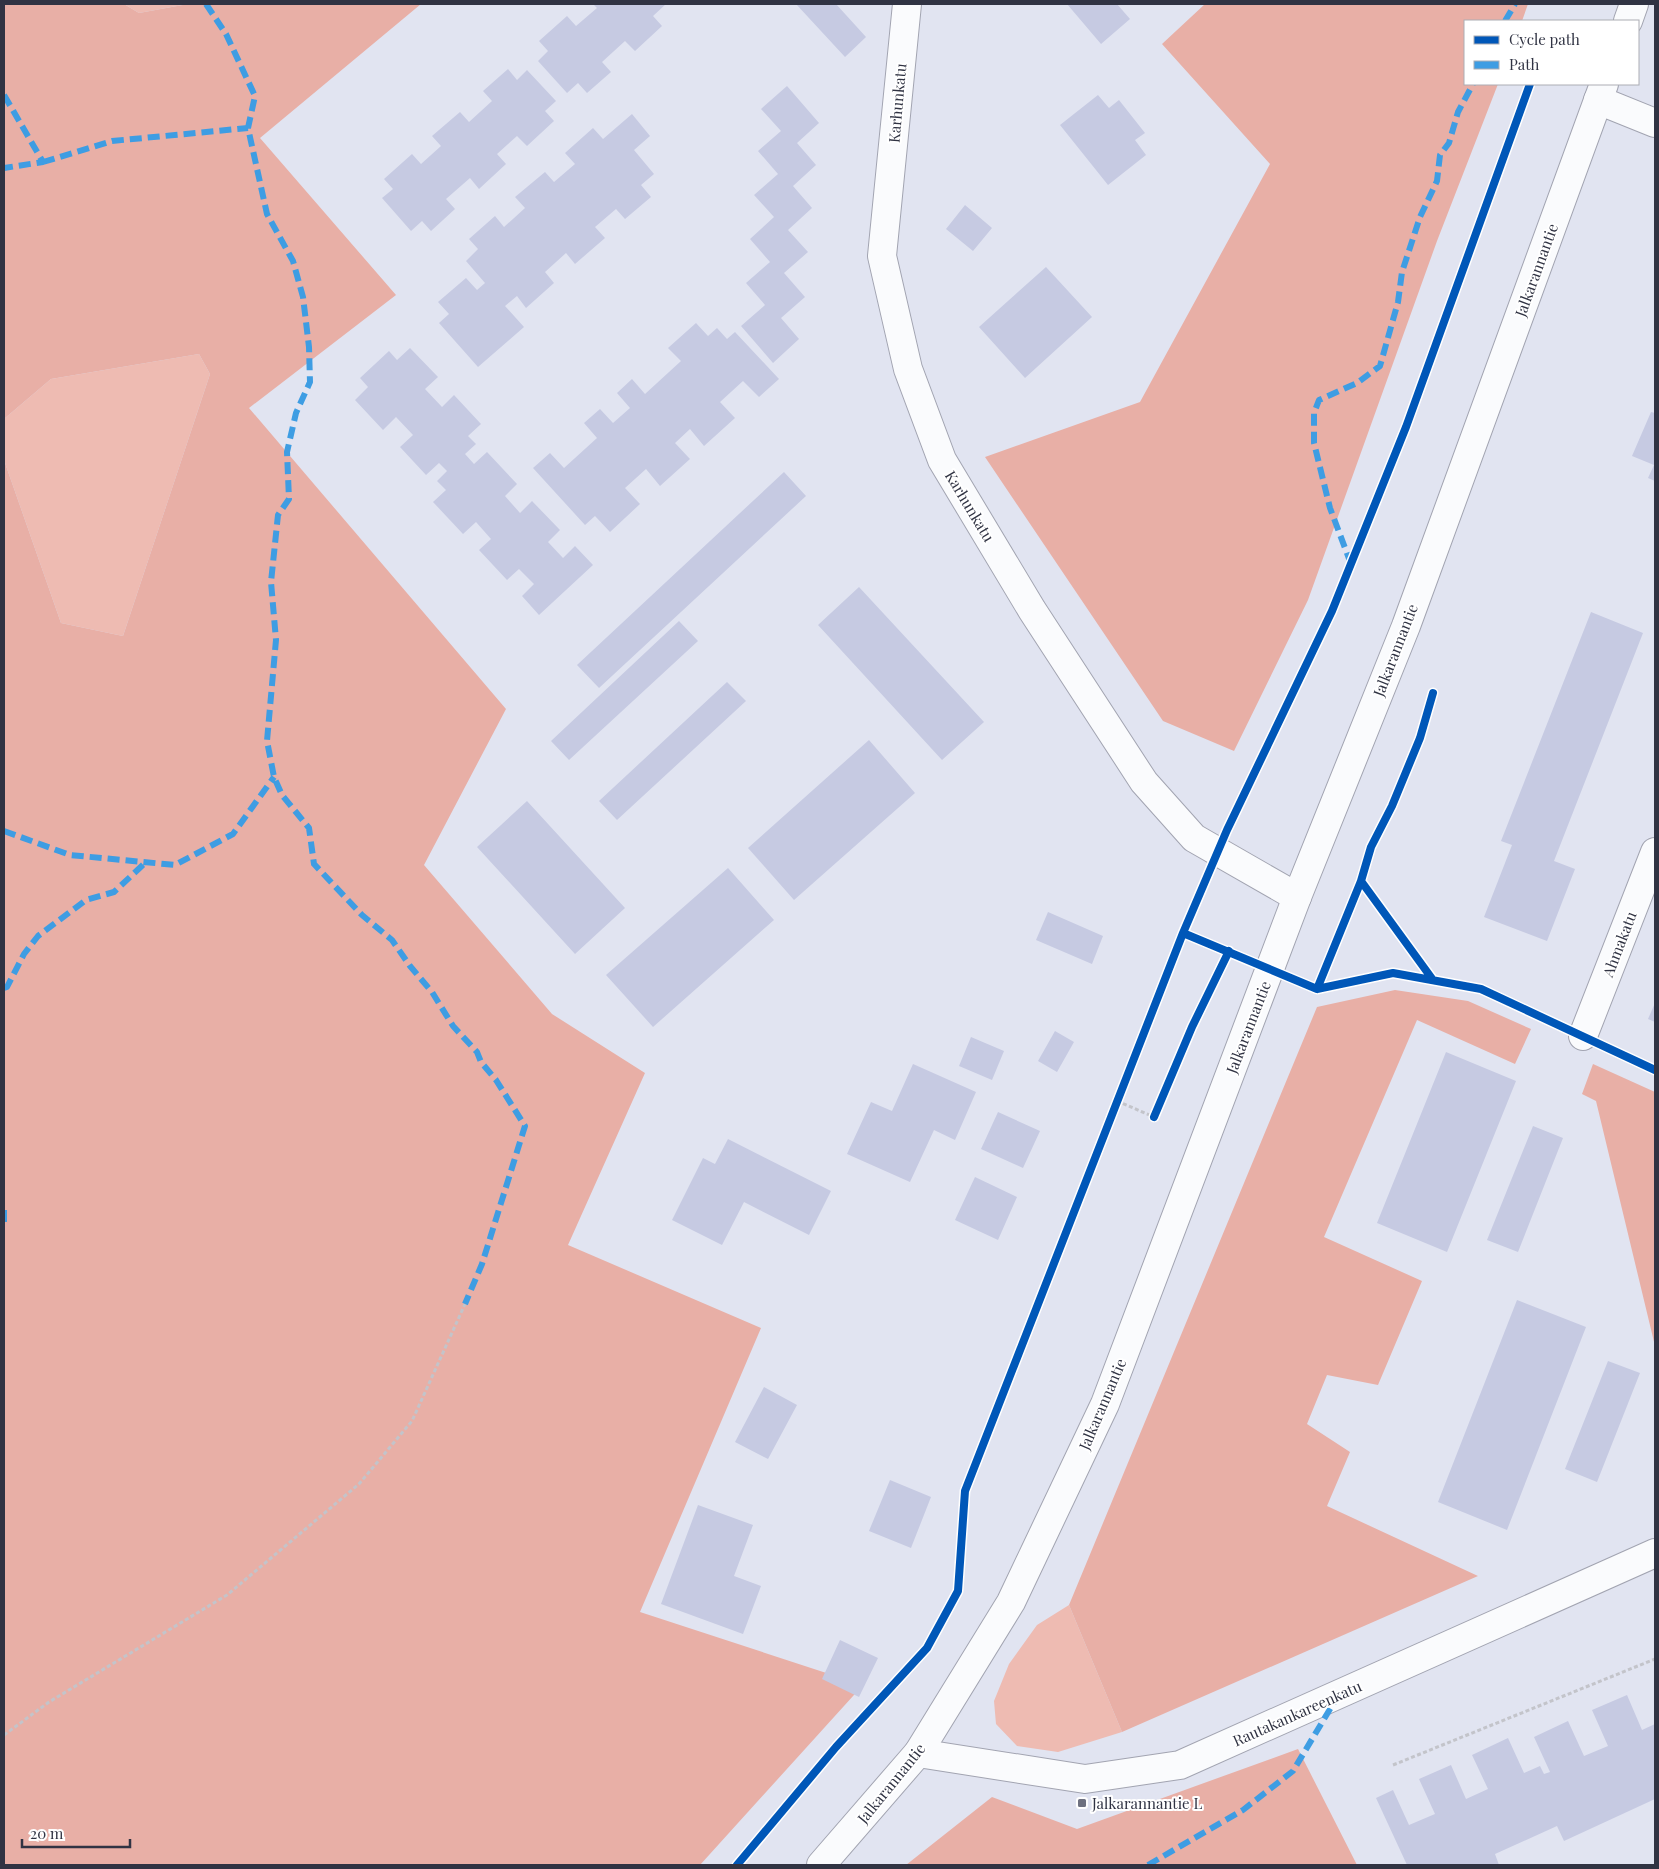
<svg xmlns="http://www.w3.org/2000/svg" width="1659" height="1869" font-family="'Playfair Display',serif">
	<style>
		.green { fill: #eebbb2 }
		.forest { fill: #e8afa6 }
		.building { fill: #c6cae2 }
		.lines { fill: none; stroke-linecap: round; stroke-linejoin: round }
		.minor-casing { stroke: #a2a4b1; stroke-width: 30 }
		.secondary-casing { stroke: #a2a4b1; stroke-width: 30 }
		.path { stroke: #c3c4ca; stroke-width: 3; stroke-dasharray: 4 2.5; stroke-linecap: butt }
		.minor { stroke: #fafbfd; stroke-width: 28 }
		.secondary { stroke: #fafbfd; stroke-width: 28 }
		.quiet { stroke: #3e9de3; stroke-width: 6; stroke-dasharray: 12 6; stroke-linecap: butt }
		.cycleway-casing { stroke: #fff; stroke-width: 11 }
		.cycleway { stroke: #0057b8; stroke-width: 8 }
		.poi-dot { fill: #6e7180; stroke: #fff; stroke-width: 2 }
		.labels { text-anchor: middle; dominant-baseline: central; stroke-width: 4; stroke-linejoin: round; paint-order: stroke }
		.street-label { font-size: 15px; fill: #303343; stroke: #fff }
		.poi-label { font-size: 15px; fill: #303343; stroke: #fff; text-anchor: start }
	</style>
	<rect width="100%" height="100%" fill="#e1e4f1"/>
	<!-- green -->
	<path class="green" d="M124,4H188L139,13Z
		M199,354L210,374L123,636L61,623L4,460V419L51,379Z
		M1069,1605L1122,1732L1058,1752L1017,1746L996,1724L994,1701L1009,1664L1037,1625Z"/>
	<!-- forest -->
	<path class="forest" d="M4,4H124L139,13L188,4H421L260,138L396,295L249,408L506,709L424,865L552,1014L645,1073L568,1245L761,1328L640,1612L863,1685L700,1865H4V460L61,623L123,636L210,374L199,354L51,379L4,419Z
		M1205,4H1528L1522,21H1465V84H1498L1437,241L1308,600L1234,751L1163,721L985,457L1140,402L1270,164L1162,44Z
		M1395,990L1468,1001L1531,1029L1515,1064L1417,1020L1324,1237L1422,1281L1378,1385L1327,1375L1307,1424L1350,1452L1327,1506L1478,1576L1122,1732L1069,1605L1317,1007Z
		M1593,1064L1655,1092V1346L1596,1101L1582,1094Z
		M1298,1749L1357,1865H906L992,1797L1077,1829Z"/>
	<!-- building -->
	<path class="building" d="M593,4H666L653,16L662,26L635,51L625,41L602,62L611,72L587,93L578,83L567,93L538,61L548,51L539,41L567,16L576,26L597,8Z
		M796,4H836L866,37L845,57Z
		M1067,4H1117L1130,19L1101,44Z
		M508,69L517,80L527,70L556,101L545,111L554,121L527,146L517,136L497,154L506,164L479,189L470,178L446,199L455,209L431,231L422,221L411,231L382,198L393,189L384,179L412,154L421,164L441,146L432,136L460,112L469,122L492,101L483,91Z
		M787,86L819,123L797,143L816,165L793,186L812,208L788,230L808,252L784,273L805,297L781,318L799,339L773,363L741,326L765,305L746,283L770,262L750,239L774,217L754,195L778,174L758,151L781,131L761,109Z
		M1098,95L1109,108L1119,100L1145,133L1135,140L1146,155L1108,185L1060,125Z
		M632,114L650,136L634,150L654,174L641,185L651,197L625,219L616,209L595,227L605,238L575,264L566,253L545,272L554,283L526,308L517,296L505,306L524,327L478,367L439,323L449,314L438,302L466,278L477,290L485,283L466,261L478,249L469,239L495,216L504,227L525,208L515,197L545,172L554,182L575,164L565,153L593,128L603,139Z
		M965,205L992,228L973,251L946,229Z
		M1046,267L1092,317L1025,378L979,327Z
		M696,323L708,336L717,328L727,339L735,332L779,379L759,397L743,381L720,402L735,418L704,446L690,429L675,443L690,459L660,486L646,469L625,488L640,504L610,532L595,516L585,525L533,468L550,453L564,468L597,438L584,423L600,409L613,423L630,408L617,393L632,379L645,394L681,361L668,348Z
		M410,348L438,377L425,389L442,407L454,395L481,424L468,436L476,444L465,454L474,464L487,452L517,484L505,496L520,513L532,501L560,530L548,542L563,558L575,546L593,565L539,615L522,596L534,584L519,569L507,580L479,550L491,539L476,522L463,534L433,502L446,490L437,481L447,471L439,463L426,475L400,447L413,435L396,417L383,430L355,400L368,387L360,378L389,351L397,360Z
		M1651,412L1655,413V481L1648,478L1654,465L1632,456Z
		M784,472L806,496L599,688L577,665Z
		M859,587L984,722L942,760L818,625Z
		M1591,612L1643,633L1554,861L1575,869L1547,941L1484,917L1512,845L1501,841Z
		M679,621L698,641L569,760L551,741Z
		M727,682L746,701L617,820L599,801Z
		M869,740L915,793L794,900L748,848Z
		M527,801L625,908L575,954L477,847Z
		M728,868L774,920L653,1027L606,975Z
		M1048,912L1103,936L1092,964L1036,940Z
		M1655,1003V1022L1648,1019Z
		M1055,1031L1074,1042L1057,1072L1038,1061Z
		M971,1037L1004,1051L992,1080L959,1066Z
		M1446,1052L1516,1081L1447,1252L1377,1223Z
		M913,1064L976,1092L955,1140L934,1130L910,1182L847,1154L871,1102L892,1111Z
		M998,1112L1040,1131L1023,1168L981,1149Z
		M1533,1126L1563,1138L1518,1252L1487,1240Z
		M728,1139L831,1191L809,1235L744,1202L722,1245L672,1220L703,1158L715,1164Z
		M975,1177L1017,1197L998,1240L955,1220Z
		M1517,1300L1586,1327L1507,1530L1438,1502Z
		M1608,1361L1640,1373L1597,1482L1565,1469Z
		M764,1387L797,1405L768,1459L735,1442Z
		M890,1480L931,1497L911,1548L869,1531Z
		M698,1505L753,1525L734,1576L761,1586L743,1634L661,1604Z
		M840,1640L878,1658L859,1697L822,1679Z
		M1627,1695L1642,1730L1655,1724V1799L1564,1841L1557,1826L1495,1854L1499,1865H1407L1376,1798L1393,1790L1409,1825L1435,1814L1419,1779L1451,1765L1466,1799L1488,1789L1472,1755L1508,1738L1524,1773L1540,1766L1544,1774L1550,1772L1534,1737L1568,1721L1584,1756L1608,1746L1592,1710Z"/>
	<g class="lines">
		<!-- minor casing -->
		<g class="minor-casing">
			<path id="minor" d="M907,4L882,256L908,369L942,460L1032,610L1144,782L1194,838L1297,897
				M1598,100L1655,123
				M1583,1036L1655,852
				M918,1753L1085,1779L1180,1765L1655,1553"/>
		</g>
		<!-- secondary casing -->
		<g class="secondary-casing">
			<path id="secondary" d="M1628,21L1634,4
				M821,1865L918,1753L1011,1602L1105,1404L1297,897L1406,626L1604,84"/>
		</g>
		<!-- path -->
		<path class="path" d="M1117,1101L1154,1117
			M4,1735L49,1702L227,1595L359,1484L412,1421L465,1304
			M1393,1765L1655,1659"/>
		<!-- minor -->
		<use href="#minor" class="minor"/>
		<!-- secondary -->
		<use href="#secondary" class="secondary"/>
		<!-- quiet -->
		<path class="quiet" d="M206,4L226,34L255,96L248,128L267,214L293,261L303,297L309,347L310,382L296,413L287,452L289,499L278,515L271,582L276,640L267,741L274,777L282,795L309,828L314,864L362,915L392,940L410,966L432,992L453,1026L477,1052L481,1062L496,1080L525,1126L482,1264L465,1304
			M1505,21L1515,4
			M4,95L43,162L4,168
			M43,162L112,141L248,128
			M1351,564L1330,508L1314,443V413L1319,400L1357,383L1380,366L1398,302L1402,272L1420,217L1437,181L1440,155L1449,143L1458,112L1473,84
			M4,831L70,855L175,865L233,834L274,777
			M4,988L7,987L24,954L38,936L86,900L114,892L145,863
			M4,1210V1223
			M1148,1865L1243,1810L1293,1771L1339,1694"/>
		<!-- cycleway casing -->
		<g class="cycleway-casing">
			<path id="cycleway" d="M1183,933L1317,989L1393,973L1481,989L1655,1070
				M1433,980L1361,881L1371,847L1392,806L1420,738L1433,693
				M1317,989L1361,881
				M1154,1117L1192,1027L1229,951
				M737,1865L836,1747L927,1648L958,1591L965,1491L1183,933L1227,830L1332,611L1406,427L1530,84"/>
		</g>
		<!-- cycleway -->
		<use href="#cycleway" class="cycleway"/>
	</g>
	<!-- markers -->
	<rect class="poi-dot" x="1077" y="1798" width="10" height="10" rx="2.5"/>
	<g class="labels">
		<!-- street labels -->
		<g class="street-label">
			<text transform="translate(897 103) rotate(-85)">Karhunkatu</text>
			<text transform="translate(1536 270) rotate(-70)">Jalkarannantie</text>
			<text transform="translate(970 506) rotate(59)">Karhunkatu</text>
			<text transform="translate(1395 650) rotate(-69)">Jalkarannantie</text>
			<text transform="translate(1619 944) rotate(-69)">Ahmakatu</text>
			<text transform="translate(1248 1027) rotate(-69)">Jalkarannantie</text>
			<text transform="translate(1102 1404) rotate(-67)">Jalkarannantie</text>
			<text transform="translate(1297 1713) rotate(-24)">Rautakankareenkatu</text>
			<text transform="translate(891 1783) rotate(-51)">Jalkarannantie</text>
		</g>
		<!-- poi labels -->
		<g class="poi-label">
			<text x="1092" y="1803">Jalkarannantie L</text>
		</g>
	</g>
	<!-- border -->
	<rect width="1659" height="1869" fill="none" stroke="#303343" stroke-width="10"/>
	<!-- legend -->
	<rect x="1464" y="20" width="175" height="65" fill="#ffffff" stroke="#acadb4"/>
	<rect x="1474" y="36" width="25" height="8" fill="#0057b8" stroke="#acadb4"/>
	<text x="1509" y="45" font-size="15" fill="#303343">Cycle path</text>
	<rect x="1474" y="61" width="25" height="8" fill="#3e9de3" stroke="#acadb4"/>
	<text x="1509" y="70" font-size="15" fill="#303343">Path</text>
	<!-- scale -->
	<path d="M22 1839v8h108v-8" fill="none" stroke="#303343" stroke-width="2.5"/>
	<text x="30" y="1839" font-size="15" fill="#303343" stroke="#ffffff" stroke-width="4" paint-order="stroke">20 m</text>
</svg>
